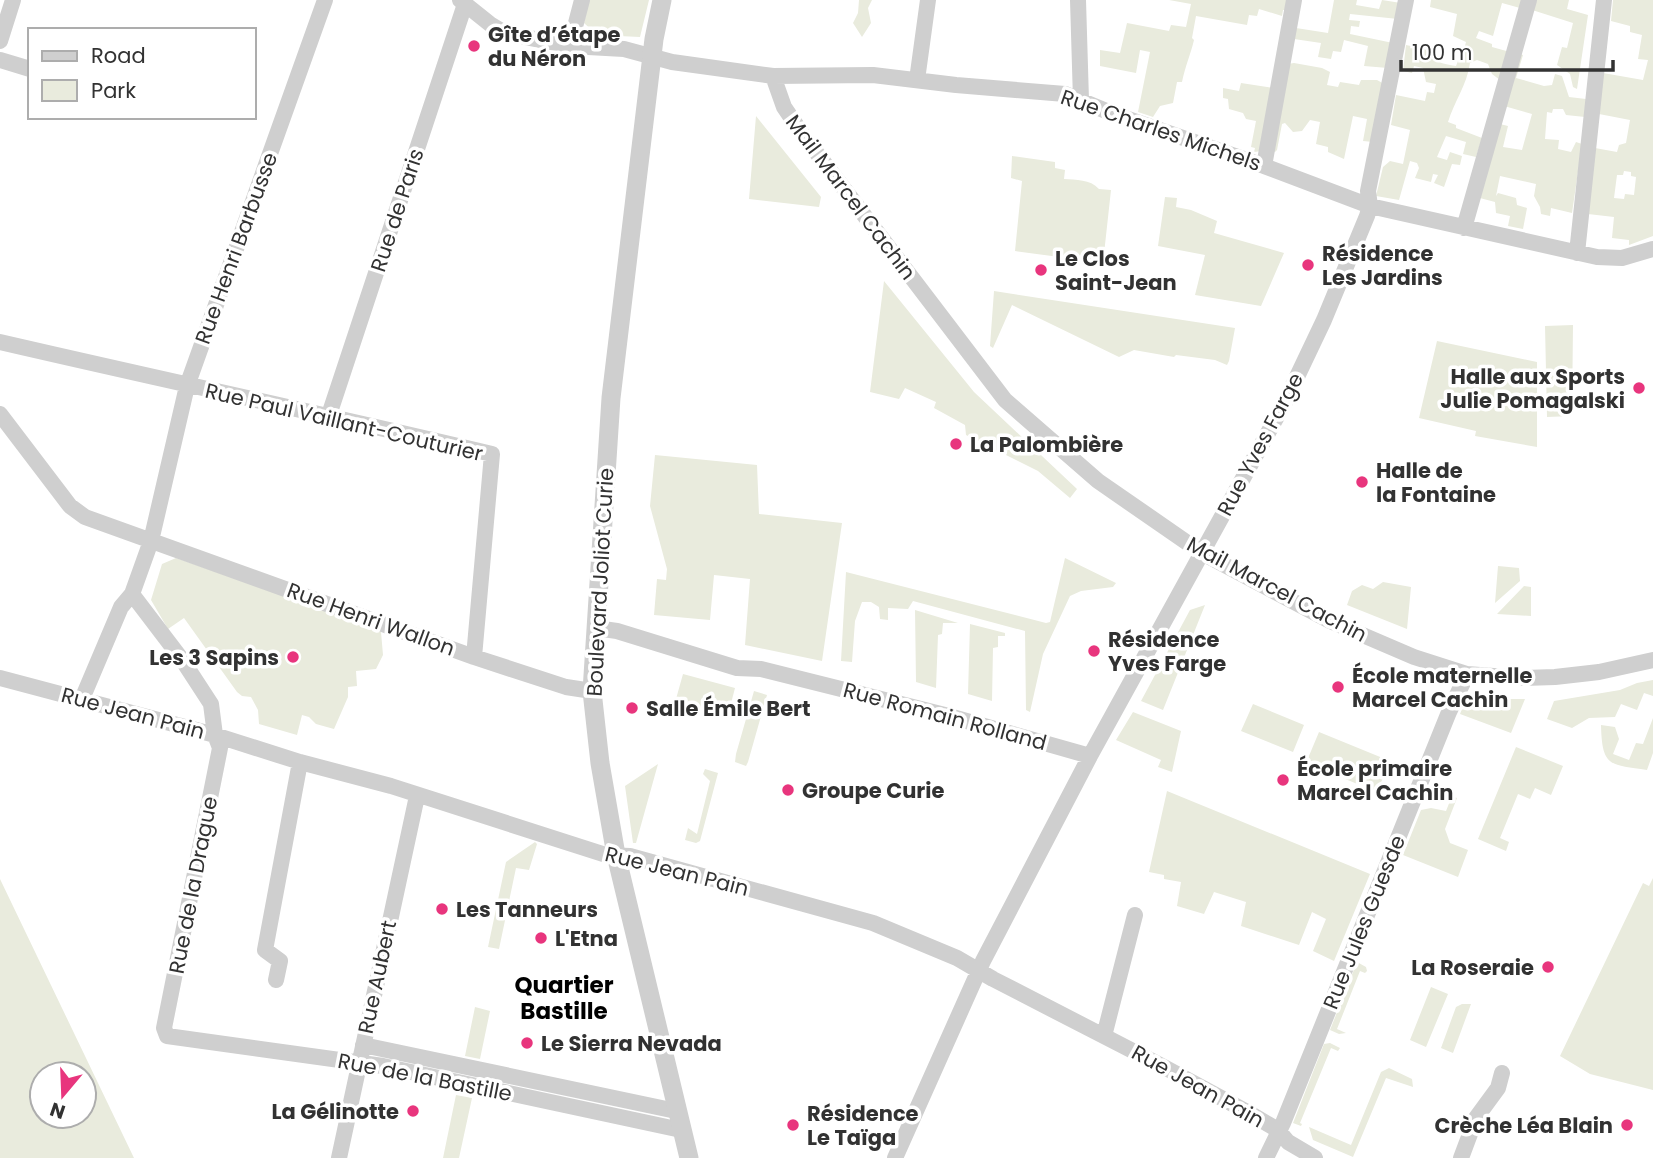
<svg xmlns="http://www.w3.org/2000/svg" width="1653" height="1158" font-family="Poppins,sans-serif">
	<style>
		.green { fill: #e9ebdd; fill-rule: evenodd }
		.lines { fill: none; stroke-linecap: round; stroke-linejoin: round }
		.minor { stroke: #cfcfcf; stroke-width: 16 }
		.tertiary { stroke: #cfcfcf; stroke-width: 19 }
		.poi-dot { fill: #e8357d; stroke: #fff; stroke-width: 2.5 }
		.labels { text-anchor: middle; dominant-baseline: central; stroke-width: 7; stroke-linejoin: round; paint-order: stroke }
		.poi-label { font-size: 21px; font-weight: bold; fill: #323232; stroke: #fff; text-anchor: start }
		.street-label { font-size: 21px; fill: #323232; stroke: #fff }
		.neighbourhood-label { font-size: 23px; font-weight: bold; fill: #000; stroke: #fff }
	</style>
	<rect width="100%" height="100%" fill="#fff"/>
	<!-- green -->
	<path class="green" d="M589,0H649L640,37L597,35L584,23Z
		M859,0H872L868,8L871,23L862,37L853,23L858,13Z
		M1169,0H1290L1288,10H1283L1282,16L1259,9L1257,16L1249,15L1247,25L1196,16L1192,38L1194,40C1191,53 1185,67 1182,82H1177L1173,103L1160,106L1153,117L1138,112L1150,52L1140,50L1136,73L1100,66V50L1120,53L1127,23L1169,31L1171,25L1186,27L1191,4Z
		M1334,0H1357L1356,5L1379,9L1382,0L1401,3L1398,19L1350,14L1349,20L1360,21L1359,27L1351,26L1350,34L1393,43L1388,68L1364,66L1368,46L1344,40L1341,52L1333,51L1331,59L1318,57L1321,43L1294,39L1296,28L1328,33Z
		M1431,0H1525L1520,8L1502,3L1493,36L1479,31L1476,38L1492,44V47L1510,52L1500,80L1492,74L1488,64L1477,60L1470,63C1467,85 1454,102 1448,122L1456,125V128L1482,138L1476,157L1463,154L1466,142L1446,136L1437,157L1447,160L1450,152L1462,156L1460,165L1452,164L1444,187L1434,183L1438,175L1433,174L1431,182L1415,178L1419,168L1417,163L1410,161L1399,200L1376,196L1383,167L1390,161L1403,164L1410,130L1391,125L1396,95L1425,101L1427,92L1434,93L1436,84L1426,82L1423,68L1414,66L1412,73L1403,71L1406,45L1425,49C1436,63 1439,63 1456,66L1458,61H1461L1466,42L1453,36L1457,14L1430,7Z
		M1532,0H1569L1567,9L1588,15L1577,89L1573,87L1570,74L1557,65L1562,47L1567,48L1573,23L1529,9Z
		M1613,0H1653V236L1629,245V240L1612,238L1614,217L1588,214L1595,148L1617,152L1619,145L1626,143L1630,120L1599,114L1603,73L1643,80L1648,60L1638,59L1642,35L1630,32V26L1611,21ZM1624,171L1631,172V176L1636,177L1634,195L1625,194L1624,199L1614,198L1617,175H1623Z
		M1520,54L1523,55L1516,78L1544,86L1552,85L1555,74L1562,76L1569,97L1586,99L1585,117L1566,115L1563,109H1553L1552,113L1547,112L1545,139L1559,140L1558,149L1571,152L1576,142L1582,144L1572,213L1551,208L1550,216L1541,214L1540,207L1534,196L1536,184L1500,176L1496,196L1498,193L1516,198L1517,205L1527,208L1523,229L1508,226L1510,216L1496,213L1495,202L1476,197L1496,123L1508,126L1503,147L1522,150L1532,114L1504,106Z
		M1294,63L1322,68L1330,72L1327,85L1338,87L1340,82L1359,85L1361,80H1377L1386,85L1373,142L1363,141L1367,119L1353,116L1344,159L1328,152V147L1316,144L1320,122L1310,120L1302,131L1293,132L1285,123L1282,124L1277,150L1275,152L1271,150L1288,64Z
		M1241,83L1273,88L1262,151L1254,152L1255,148L1251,147L1256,121L1246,119L1243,113L1229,109L1228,99L1223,98V88L1239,91Z
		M756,116L821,197L819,207L749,199Z
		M1012,156L1055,162V168L1065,170L1064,179C1076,180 1090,179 1099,189L1111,190L1103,263L1015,251L1022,181L1011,178Z
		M1165,197L1177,198L1176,207L1191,210L1217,221L1214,233L1284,253L1261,306L1195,295L1205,255L1158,246Z
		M884,281L974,392L1077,489L1070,498L1038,471L966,435L965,425L934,408L936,402L905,388L899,399L870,392Z
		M994,291L1235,328L1229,361L1227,365L1215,360L1176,355L1174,357L1134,350L1119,357L1012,305L993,348L990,346Z
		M1573,325L1572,416L1547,417L1545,326Z
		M1437,341L1537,362V447L1475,436L1476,431L1419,418Z
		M655,455L757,465L759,514L842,523L822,661L745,645L750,579L714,575L710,620L654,615L657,579L666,580L667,569L650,506Z
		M176,558L361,622L381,632L383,655L376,669L356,671L357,686L348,687V697L334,729L316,724L309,717L302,715L297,735L259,724L258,710L251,697L242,696L237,692L184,618L168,629L151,600L162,564Z
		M1065,558L1116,583L1113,587L1081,591L1070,596L1043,654L1030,712L1026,710L1025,631L913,601L908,609L888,608V620L880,619L879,607L871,602H862L855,621L852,662L841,661L846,572L1046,623L1050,622Z
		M1498,566L1519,568L1520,581L1495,603Z
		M1383,582L1411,587L1407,629L1347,605L1352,591L1362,585L1373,589Z
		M1524,586L1531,587V616L1497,614Z
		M1205,605L1163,710L1141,701L1190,610Z
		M915,610L958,623H943L942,634L938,635L936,688L916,682Z
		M970,624L1005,633V636H998V647L993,648L992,701L968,694Z
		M683,674L735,688L727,719L680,707L676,699Z
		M1653,680V696L1644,693L1637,710L1621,704L1615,717L1589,718L1572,728L1547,719L1554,701L1620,690L1637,683Z
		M754,691L767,695L748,762L746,766L735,762L736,754Z
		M1479,695L1494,699H1525L1511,733L1460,714L1466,699Z
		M1253,704L1304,725L1293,752L1241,731Z
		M1133,712L1181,731L1172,772L1158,767L1161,760L1116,740Z
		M1653,718V753L1647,770C1610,764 1602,768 1601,725L1615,727L1619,739L1613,754L1629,760L1636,743L1643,744Z
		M1319,732L1390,761L1377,792L1306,763Z
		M1516,747L1563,766L1551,795L1535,788L1530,799L1518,794L1500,838L1509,842L1506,851L1478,839Z
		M658,764L636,843H633L625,786Z
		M705,769L718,773L700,841L696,843L685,840L688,828L697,834L710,781L703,774Z
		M1167,791L1370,874L1334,961L1313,951L1326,919L1312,912L1299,945L1241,926L1246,902L1214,892L1204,914L1177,906L1181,882L1164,879V875L1149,872Z
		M1452,796L1457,798L1445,829L1450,843L1468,850L1458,877L1403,855L1421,810L1431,808L1446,811Z
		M535,842L537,844L529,870L516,868L499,949L488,947L506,862Z
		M1653,878V1090L1590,1074L1560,1056L1643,883L1649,886Z
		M0,879L134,1158H0ZM42,1074H84V1116H42Z
		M1357,962L1366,967L1367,971L1365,973L1360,971L1337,1029L1346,1033L1339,1034L1330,1030Z
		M1431,987L1448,994L1426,1047L1410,1040Z
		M1462,1004H1471L1453,1053L1441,1048L1456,1007Z
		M475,1007L490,1011L480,1059L465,1056Z
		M1330,1043L1340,1048L1338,1051L1331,1048L1300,1123L1302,1124L1301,1126L1293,1123L1324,1044Z
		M1389,1068L1412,1079L1413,1087L1386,1078L1353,1157L1313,1140L1309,1127L1351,1145L1381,1072Z
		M456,1095L472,1098L459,1158H443Z"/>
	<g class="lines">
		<!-- minor -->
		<path class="minor" d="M460,0L490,24L505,33L570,46L624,49L672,62L773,76L873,75L956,85L1065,94L1111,113L1264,166L1370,206L1597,257L1622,258L1653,249
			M1078,0L1081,100
			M0,41L13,0
			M570,46L582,0
			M0,60L30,69
			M773,76L784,107L803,135L1005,400L1098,481L1202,553L1330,621L1414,657L1467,674L1520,678L1555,677L1599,672L1653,660
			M917,80L928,0
			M1264,166L1294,0
			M1464,228L1529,0
			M1577,253L1604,0
			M0,342C164,380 328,415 492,454L474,657
			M0,414L70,506L85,517L474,657L566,687L592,691
			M329,415L465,4
			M132,594L183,661L211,704L215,735L220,748L164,1028L167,1036L383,1066L681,1130
			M596,628L617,631L737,668L761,669L949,716L1090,756
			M0,678L215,735L300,762L391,786L606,855L630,856L873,923L957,958L993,979L1164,1067L1249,1113L1278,1130L1288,1142L1315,1158
			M82,699L121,607L132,594L151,541L187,386L325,0
			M276,980L280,961L265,950L300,762
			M1104,1036L1135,915
			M363,1045L676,1111
			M339,1158L417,796
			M895,1158L983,961L1090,756L1285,402L1324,320L1367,216L1370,206L1368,191L1406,0
			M1266,1158L1283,1123L1449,712L1467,674
			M1461,1158L1476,1118L1498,1088L1502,1073"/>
		<!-- tertiary -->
		<path class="tertiary" d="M662,0L654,39L611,398L592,691L600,763L616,855L689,1158"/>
	</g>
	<!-- markers -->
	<g class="poi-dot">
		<circle cx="474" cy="46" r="7"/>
		<circle cx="1308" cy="265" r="7"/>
		<circle cx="1041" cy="270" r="7"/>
		<circle cx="1639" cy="388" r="7"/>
		<circle cx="956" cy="444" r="7"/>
		<circle cx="1362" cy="482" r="7"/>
		<circle cx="1094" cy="651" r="7"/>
		<circle cx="293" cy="657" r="7"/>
		<circle cx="1338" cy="687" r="7"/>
		<circle cx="632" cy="708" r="7"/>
		<circle cx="1283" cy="780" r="7"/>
		<circle cx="788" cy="790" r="7"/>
		<circle cx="442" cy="909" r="7"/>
		<circle cx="541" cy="938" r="7"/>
		<circle cx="1548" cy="967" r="7"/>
		<circle cx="527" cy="1043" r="7"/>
		<circle cx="413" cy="1111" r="7"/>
		<circle cx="793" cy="1125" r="7"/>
		<circle cx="1627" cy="1125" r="7"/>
	</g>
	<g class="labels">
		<!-- poi labels -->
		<g class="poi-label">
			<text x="488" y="34">Gîte d’étape<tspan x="488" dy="24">du Néron</tspan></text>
			<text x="1322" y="253">Résidence<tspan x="1322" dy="24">Les Jardins</tspan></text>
			<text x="1055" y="258">Le Clos<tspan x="1055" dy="24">Saint-Jean</tspan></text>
			<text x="1625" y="376" text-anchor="end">Halle aux Sports<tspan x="1625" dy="24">Julie Pomagalski</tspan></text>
			<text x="970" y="444">La Palombière</text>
			<text x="1376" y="470">Halle de<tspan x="1376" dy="24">la Fontaine</tspan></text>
			<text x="1108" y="639">Résidence<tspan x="1108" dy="24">Yves Farge</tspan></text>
			<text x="279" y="657" text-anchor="end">Les 3 Sapins</text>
			<text x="1352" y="675">École maternelle<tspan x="1352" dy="24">Marcel Cachin</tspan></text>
			<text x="646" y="708">Salle Émile Bert</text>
			<text x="1297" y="768">École primaire<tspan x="1297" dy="24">Marcel Cachin</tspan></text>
			<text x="802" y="790">Groupe Curie</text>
			<text x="456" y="909">Les Tanneurs</text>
			<text x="555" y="938">L'Etna</text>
			<text x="1534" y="967" text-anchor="end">La Roseraie</text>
			<text x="541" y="1043">Le Sierra Nevada</text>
			<text x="399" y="1111" text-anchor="end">La Gélinotte</text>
			<text x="807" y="1113">Résidence<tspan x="807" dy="24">Le Taïga</tspan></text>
			<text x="1613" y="1125" text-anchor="end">Crèche Léa Blain</text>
		</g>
		<!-- street labels -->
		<g class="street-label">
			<text transform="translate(1161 130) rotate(19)">Rue Charles Michels</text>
			<text transform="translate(851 197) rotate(53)">Mail Marcel Cachin</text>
			<text transform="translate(397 210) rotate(-72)">Rue de Paris</text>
			<text transform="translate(236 248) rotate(-70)">Rue Henri Barbusse</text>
			<text transform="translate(344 422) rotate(13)">Rue Paul Vaillant-Couturier</text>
			<text transform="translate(1260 444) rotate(-62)">Rue Yves Farge</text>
			<text transform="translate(600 582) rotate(-87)">Boulevard Joliot Curie</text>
			<text transform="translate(1277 589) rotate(28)">Mail Marcel Cachin</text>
			<text transform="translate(371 619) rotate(20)">Rue Henri Wallon</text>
			<text transform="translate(133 713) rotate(15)">Rue Jean Pain</text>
			<text transform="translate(945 716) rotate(15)">Rue Romain Rolland</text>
			<text transform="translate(677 871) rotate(14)">Rue Jean Pain</text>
			<text transform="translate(193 885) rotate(-79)">Rue de la Drague</text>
			<text transform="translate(1364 922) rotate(-68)">Rue Jules Guesde</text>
			<text transform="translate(377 977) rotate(-78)">Rue Aubert</text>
			<text transform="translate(425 1077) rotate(11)">Rue de la Bastille</text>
			<text transform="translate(1198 1086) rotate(29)">Rue Jean Pain</text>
		</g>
		<!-- neighbourhood labels -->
		<g class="neighbourhood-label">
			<text x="564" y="985">Quartier<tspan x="564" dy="26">Bastille</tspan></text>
		</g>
	</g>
	<!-- legend -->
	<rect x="28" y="28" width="228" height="91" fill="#ffffff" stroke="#adadad" stroke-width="2"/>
	<rect x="42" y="51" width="35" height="10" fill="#cfcfcf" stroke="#adadad" stroke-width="2"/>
	<text x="91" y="63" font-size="21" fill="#323232">Road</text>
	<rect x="42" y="80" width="35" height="21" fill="#e9ebdd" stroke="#adadad" stroke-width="2"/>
	<text x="91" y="98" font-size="21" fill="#323232">Park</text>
	<!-- north arrow -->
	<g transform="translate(63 1095) rotate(199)"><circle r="33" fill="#ffffff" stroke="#adadad" stroke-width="2"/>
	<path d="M0-5L12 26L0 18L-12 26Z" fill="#e8357d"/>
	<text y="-10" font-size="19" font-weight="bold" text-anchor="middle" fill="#323232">N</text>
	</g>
	<!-- scale -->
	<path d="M1401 60v10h212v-10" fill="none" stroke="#323232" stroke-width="3.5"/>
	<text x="1412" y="60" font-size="21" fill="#323232" stroke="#ffffff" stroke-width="5" paint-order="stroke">100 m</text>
</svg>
